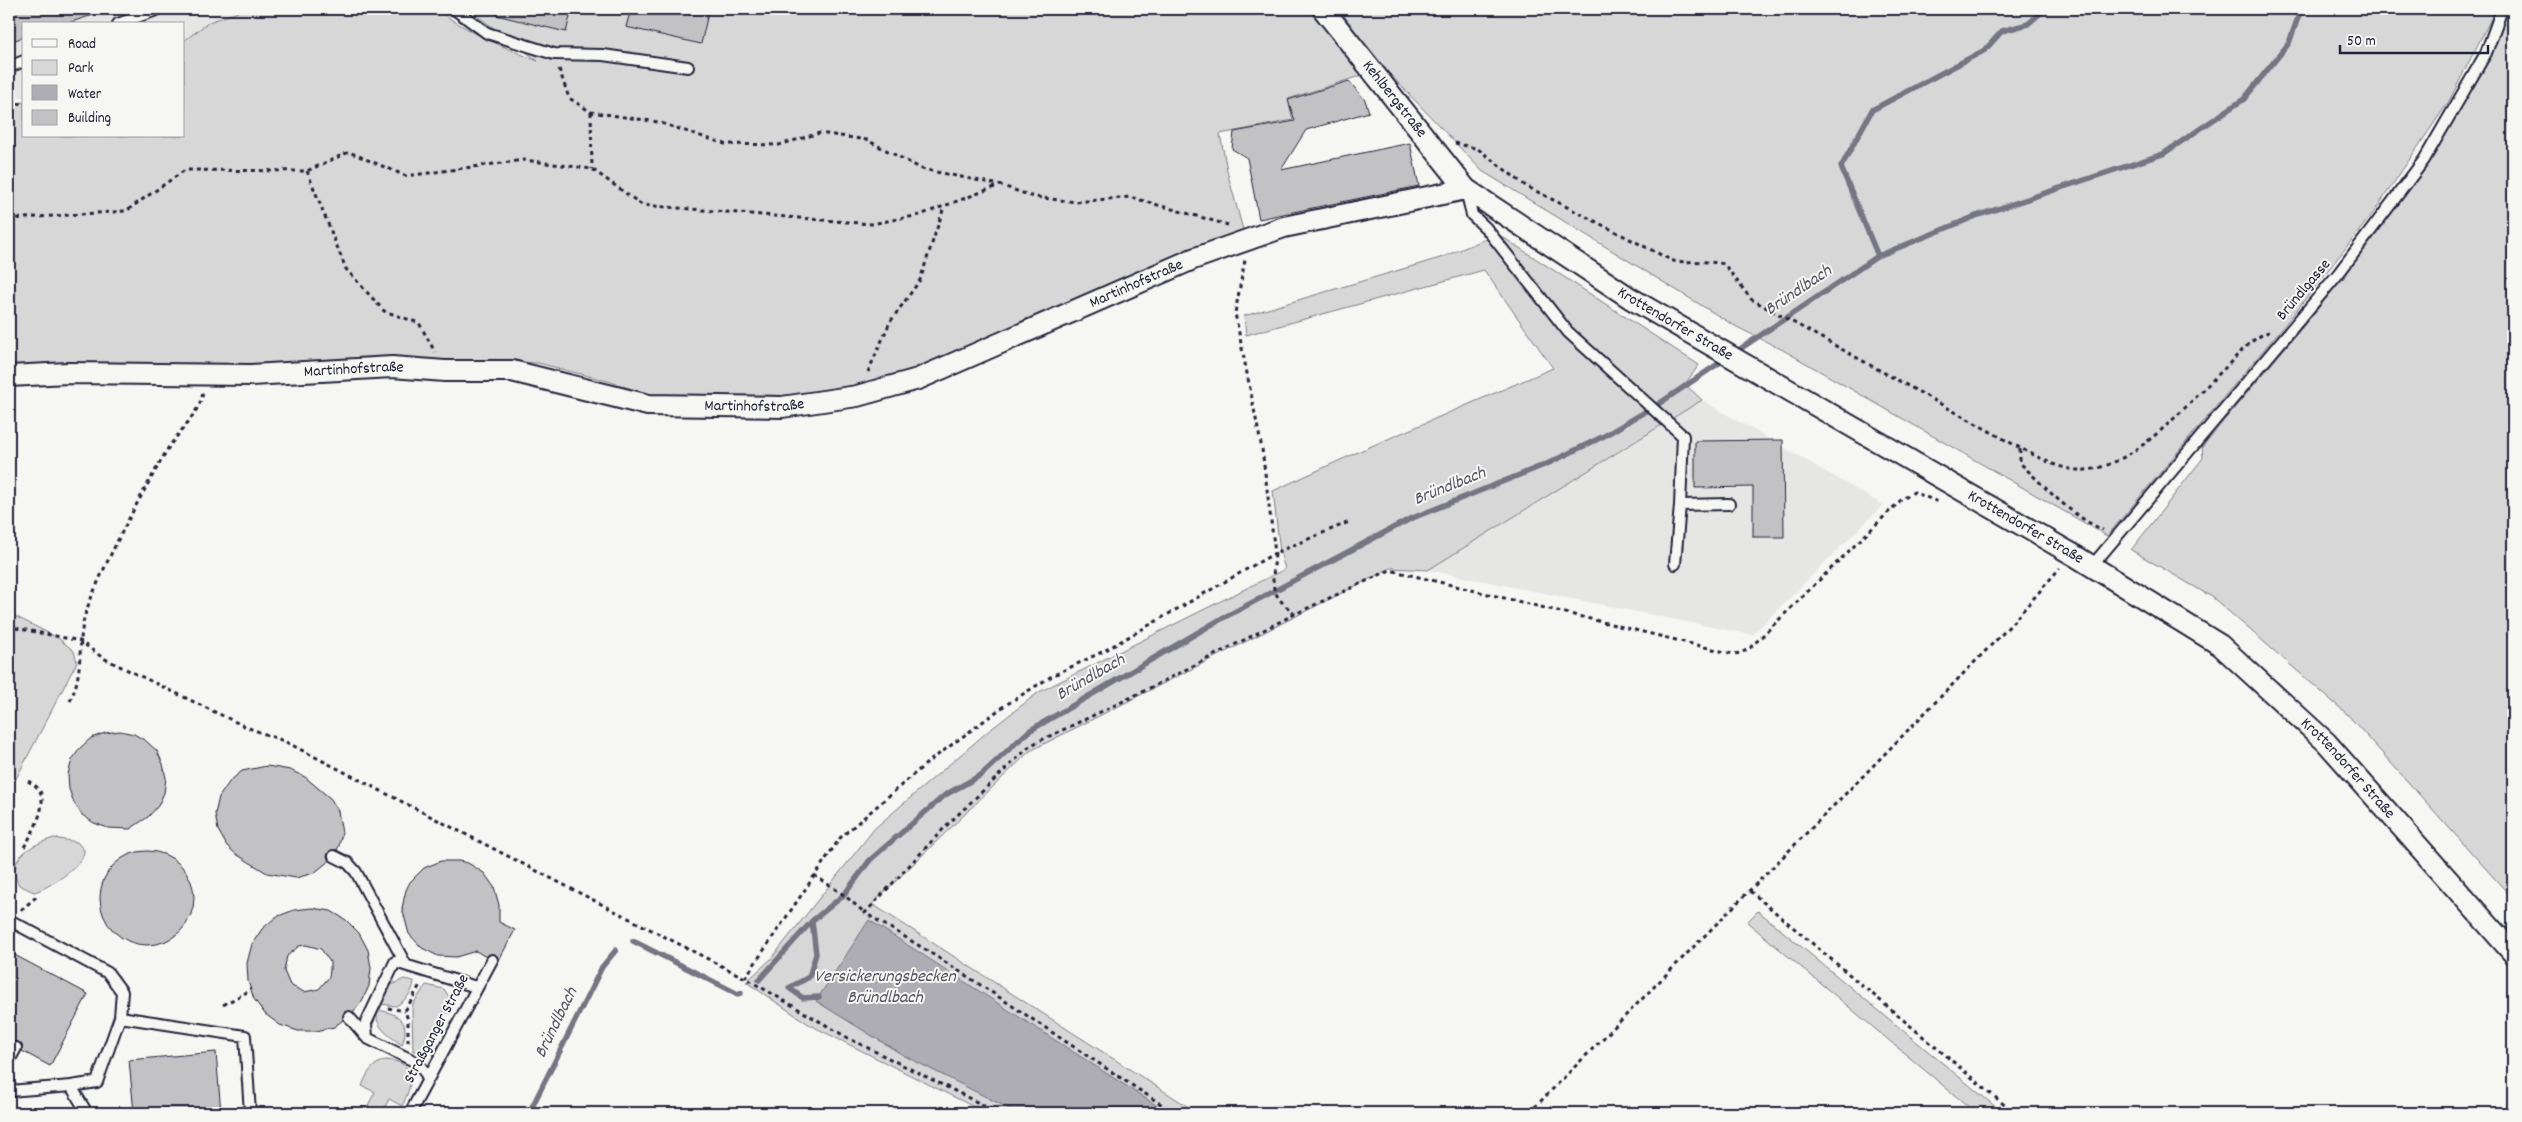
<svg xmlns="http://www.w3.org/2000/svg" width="2522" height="1122" font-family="Dekko,sans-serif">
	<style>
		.built { fill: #e6e6e4 }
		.green { fill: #d7d7d7; stroke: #7c7c89 }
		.water { fill: #adadb3; stroke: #757583 }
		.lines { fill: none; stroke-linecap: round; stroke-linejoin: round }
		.stream { stroke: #757583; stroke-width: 5.5 }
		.building { fill: #c2c2c4; stroke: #22223b; fill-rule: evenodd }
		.lane-casing { stroke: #22223b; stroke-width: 14 }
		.street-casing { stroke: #22223b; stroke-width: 24 }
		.path { stroke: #22223b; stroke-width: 3; stroke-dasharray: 4 4; stroke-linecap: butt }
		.lane { stroke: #f6f6f2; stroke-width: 10 }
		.street { stroke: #f6f6f2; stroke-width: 20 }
		.labels { text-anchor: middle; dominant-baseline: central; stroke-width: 4; stroke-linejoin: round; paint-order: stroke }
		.street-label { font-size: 16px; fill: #22223b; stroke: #f6f6f2 }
		.water-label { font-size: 18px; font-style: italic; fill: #535365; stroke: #f6f6f2 }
	</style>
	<rect width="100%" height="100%" fill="#f6f6f2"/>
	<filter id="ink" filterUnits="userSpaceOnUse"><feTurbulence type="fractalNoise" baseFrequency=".02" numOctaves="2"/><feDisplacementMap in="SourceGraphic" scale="10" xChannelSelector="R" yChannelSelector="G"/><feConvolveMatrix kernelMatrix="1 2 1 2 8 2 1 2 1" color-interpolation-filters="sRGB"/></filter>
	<g filter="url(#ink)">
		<!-- built -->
		<path class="built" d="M9,9H238L239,12L209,22L184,41V24H24V97L9,98Z
			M1702,400L1883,505L1752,635L1428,570Z"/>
		<!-- green -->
		<path class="green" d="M238,9H436C467,32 503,47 538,61L468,9H1310L1363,75L1288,99L1293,120L1220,134L1228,175L1245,237L882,386L786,404L649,395L608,381L538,363L480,361L9,369V104L24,102V136H184V41L209,22L238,12Z
			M1340,9H2496L2449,101L2374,212L2292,316L2107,536L1783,350L1735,326L1482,171L1370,53Z
			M2508,9H2513V899L2347,714L2212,597L2131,550L2203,458L2202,447C2315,310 2442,176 2508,9Z
			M1498,234L1699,365L1685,384L1702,400L1428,570L1391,568L1030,751L872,904L1198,1113H1168L869,921L816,1001L903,1055L1018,1113H986L810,1025L746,982L771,959L875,828L986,733L1039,692L1285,569L1280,552L1273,491L1360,451L1553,368L1484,270L1246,335L1244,316L1440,258Z
			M9,613L58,638L74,651L77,662L9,792Z
			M54,838L77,842L84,850C86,865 47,889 34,892L19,885C4,858 33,844 54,838Z
			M1758,911L2003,1113H1976L1747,922Z
			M404,979L414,981C413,993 406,1000 396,1006L381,1004L391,985Z
			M426,985L444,989L453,1003L450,1014L444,1011L428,1041L433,1045C427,1049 421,1052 413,1051L412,1010L413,1004Z
			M378,1010C399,1014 411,1021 402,1045C391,1037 372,1026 378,1010Z
			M385,1060C418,1061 413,1084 402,1106L389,1099L382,1113H364L375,1092L362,1086C367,1073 372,1064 385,1060Z"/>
		<!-- water -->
		<path class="water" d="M869,920L1168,1113H1018L903,1055L816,1001Z"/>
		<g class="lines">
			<!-- stream -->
			<path class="stream" d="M1878,256L1976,216L2163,154L2244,99L2289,43L2301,9
				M812,921L816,954L809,977L789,988L803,998L819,997
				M633,941L738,994L741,993
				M759,980L812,921L844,895L870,860L945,795L981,775L1029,731L1221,619L1410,519L1549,463L1604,436L1660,403L1878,256L1841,167L1872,110L1985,50L2002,31L2028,24L2045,9
				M529,1113L602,967L616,950"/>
		</g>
		<!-- building -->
		<path class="building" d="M9,9H101L102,12L65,24H24V37L9,42Z
			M496,9H572L566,32L496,15Z
			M631,9H709L701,44L626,27Z
			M1349,81L1365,100L1369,112L1306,130L1281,170L1410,143L1419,186L1259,219L1247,158L1232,149L1234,132L1295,121L1288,100Z
			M1783,440L1784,537H1753V487L1695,488V441Z
			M120,731L134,734L146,741L157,751L163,764L166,778L164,793L158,806L148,817L130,829L108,828L94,823L82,815L74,803L69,789L68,774L72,760L80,748L91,738L105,733Z
			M267,766L290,770L305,777L331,799L338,811L342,833L339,846L337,850L330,851L327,856L329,861L314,873L296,878L267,873L236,854L227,846L218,830L215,814L219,797L230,781L242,771Z
			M100 898a47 47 0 1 1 94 0a47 47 0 1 1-94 0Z
			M441,861H459L468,863L484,873L494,887L499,905V922L515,930L499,960L495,954L486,957L476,951L456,957L438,956L422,948L409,934L402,908L406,890L410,882L424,868Z
			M312,908L331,911L346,920L359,933L368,950L371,968L369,986L361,1003L353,1012H344L343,1020L334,1027L316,1031H298L280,1025L265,1014L254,999L248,981L247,963L252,944L262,929L276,917L294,910ZM306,945L321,949L330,962V970L329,977L319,989L304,992L290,985L284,971L287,956L299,946Z
			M9,952L88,994L50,1066L22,1051V1045L19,1042L9,1044Z
			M216,1052L221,1113H134L129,1060Z"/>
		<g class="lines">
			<!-- lane casing -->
			<g class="lane-casing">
				<path id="lane" d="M454,9L487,33L554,54L603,55L688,67
					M118,24L159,9
					M9,67L24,61
					M1466,190L1472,215L1486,228L1568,332L1683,436L1680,505L1729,504
					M1675,564L1680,505
					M2091,567L2338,274L2424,160L2486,53L2502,9
					M334,856L348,863L356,872L406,965
					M9,920L108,973L122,992L120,1017L97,1082L71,1086
					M120,1017L245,1036L250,1113
					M349,1017L367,1038L418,1063L428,1077
					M367,1038L366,1023L395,962L476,987
					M9,1061L16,1048
					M9,1091L71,1086L87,1113
					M410,1113L492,960"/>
			</g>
			<!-- street casing -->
			<g class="street-casing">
				<g id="street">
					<path id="s1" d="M1323,9L1466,189L1630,298L2072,554L2220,645L2326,742L2513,953"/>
					<path id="s2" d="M9,376L68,373L251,375L392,367L445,371H512L648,405L782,407L857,396L918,379L1193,259L1284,227L1466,189"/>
				</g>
			</g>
			<!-- path -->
			<path class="path" d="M559,69L569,98L591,112L658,122L725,144L779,145L820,133L867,140L922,169L1000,185L1034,197L1076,202L1130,197L1228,225
				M9,105L24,103
				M591,112L592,169
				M1455,143L1478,149L1526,186L1673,261C1691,263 1705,260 1724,264L1751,299L2020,448C2038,457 2056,468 2077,470C2130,474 2189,402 2225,368C2237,356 2252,337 2269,332
				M307,171L346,269L384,311L419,323L435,352
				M9,219L126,211L185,170L307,171L349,152L406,176L524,160L592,169L642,205L871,224L920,215L1000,185
				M868,372L890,322L920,280L944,207
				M2020,449V463C2046,488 2070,515 2103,530
				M1295,614C1267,591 1273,586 1275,553L1349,522
				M9,623L16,628L80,641L103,658L246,727L284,741L745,978L850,1039L999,1113
				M70,701C86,668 75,639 88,606C109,553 139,499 167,450C178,432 200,413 203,392
				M24,847C32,835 50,802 38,788C36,786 31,783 28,781
				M814,875L844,895L865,913
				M1750,891L2014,1113
				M21,910L36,897
				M745,978L840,838L927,763L1004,706L1052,676L1104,651L1275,553L1262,449L1235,313L1245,260
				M223,1005L247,992
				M388,1008L405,1011
				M408,1042V1020L405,1011L420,985
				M1175,1113C1071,1047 971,975 865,913L947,825L1031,745L1134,696L1295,614L1390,570L1733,654L1741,653L1750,648L1901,500L1914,492L1938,502
				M1529,1113L1867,772L2005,631L2060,568"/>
			<!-- lane -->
			<use href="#lane" class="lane"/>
			<!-- street -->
			<use href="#street" class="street"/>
		</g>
	</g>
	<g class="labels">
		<!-- street labels -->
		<g class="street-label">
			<text stroke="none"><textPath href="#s1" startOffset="115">Kehlbergstraße</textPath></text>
			<text stroke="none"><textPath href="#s2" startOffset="1155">Martinhofstraße</textPath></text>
			<text transform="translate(2304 290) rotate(-50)">Bründlgasse</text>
			<text stroke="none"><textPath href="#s1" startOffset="479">Krottendorfer Straße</textPath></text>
			<text stroke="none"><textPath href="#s2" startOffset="345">Martinhofstraße</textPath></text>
			<text stroke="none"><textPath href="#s2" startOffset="750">Martinhofstraße</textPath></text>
			<text stroke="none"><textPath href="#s1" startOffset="884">Krottendorfer Straße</textPath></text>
			<text stroke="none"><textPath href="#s1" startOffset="1289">Krottendorfer Straße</textPath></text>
			<text transform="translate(437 1029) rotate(-62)">Straßganger Straße</text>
		</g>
		<!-- water labels -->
		<g class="water-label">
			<text transform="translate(1799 291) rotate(-34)">Bründlbach</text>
			<text transform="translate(1450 487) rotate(-22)">Bründlbach</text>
			<text transform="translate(1091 678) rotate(-30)">Bründlbach</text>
			<text x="885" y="977">Versickerungsbecken<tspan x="885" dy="21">Bründlbach</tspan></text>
			<text transform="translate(557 1023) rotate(-64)">Bründlbach</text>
		</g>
	</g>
	<!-- margin -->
	<rect width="2522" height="1122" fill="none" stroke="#f6f6f2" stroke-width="30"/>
	<rect x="15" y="15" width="2492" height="1092" fill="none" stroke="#22223b" stroke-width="2" filter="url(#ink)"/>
	<!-- legend -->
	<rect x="22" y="22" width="162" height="115" fill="#f6f6f2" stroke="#a1a1a9"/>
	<rect x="32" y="39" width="25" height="8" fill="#f6f6f2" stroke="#a1a1a9"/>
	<text x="68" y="48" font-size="15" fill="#22223b">Road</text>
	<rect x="32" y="60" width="25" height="15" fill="#d7d7d7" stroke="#a1a1a9"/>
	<text x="68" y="72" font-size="15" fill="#22223b">Park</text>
	<rect x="32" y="85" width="25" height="15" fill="#adadb3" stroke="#a1a1a9"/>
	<text x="68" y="98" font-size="15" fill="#22223b">Water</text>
	<rect x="32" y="110" width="25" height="15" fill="#c2c2c4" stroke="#a1a1a9"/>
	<text x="68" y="122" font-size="15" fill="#22223b">Building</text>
	<!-- scale -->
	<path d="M2340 45v8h148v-8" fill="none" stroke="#22223b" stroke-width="2.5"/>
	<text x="2347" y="45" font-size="15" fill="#22223b" stroke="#f6f6f2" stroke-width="4" paint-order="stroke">50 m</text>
</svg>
